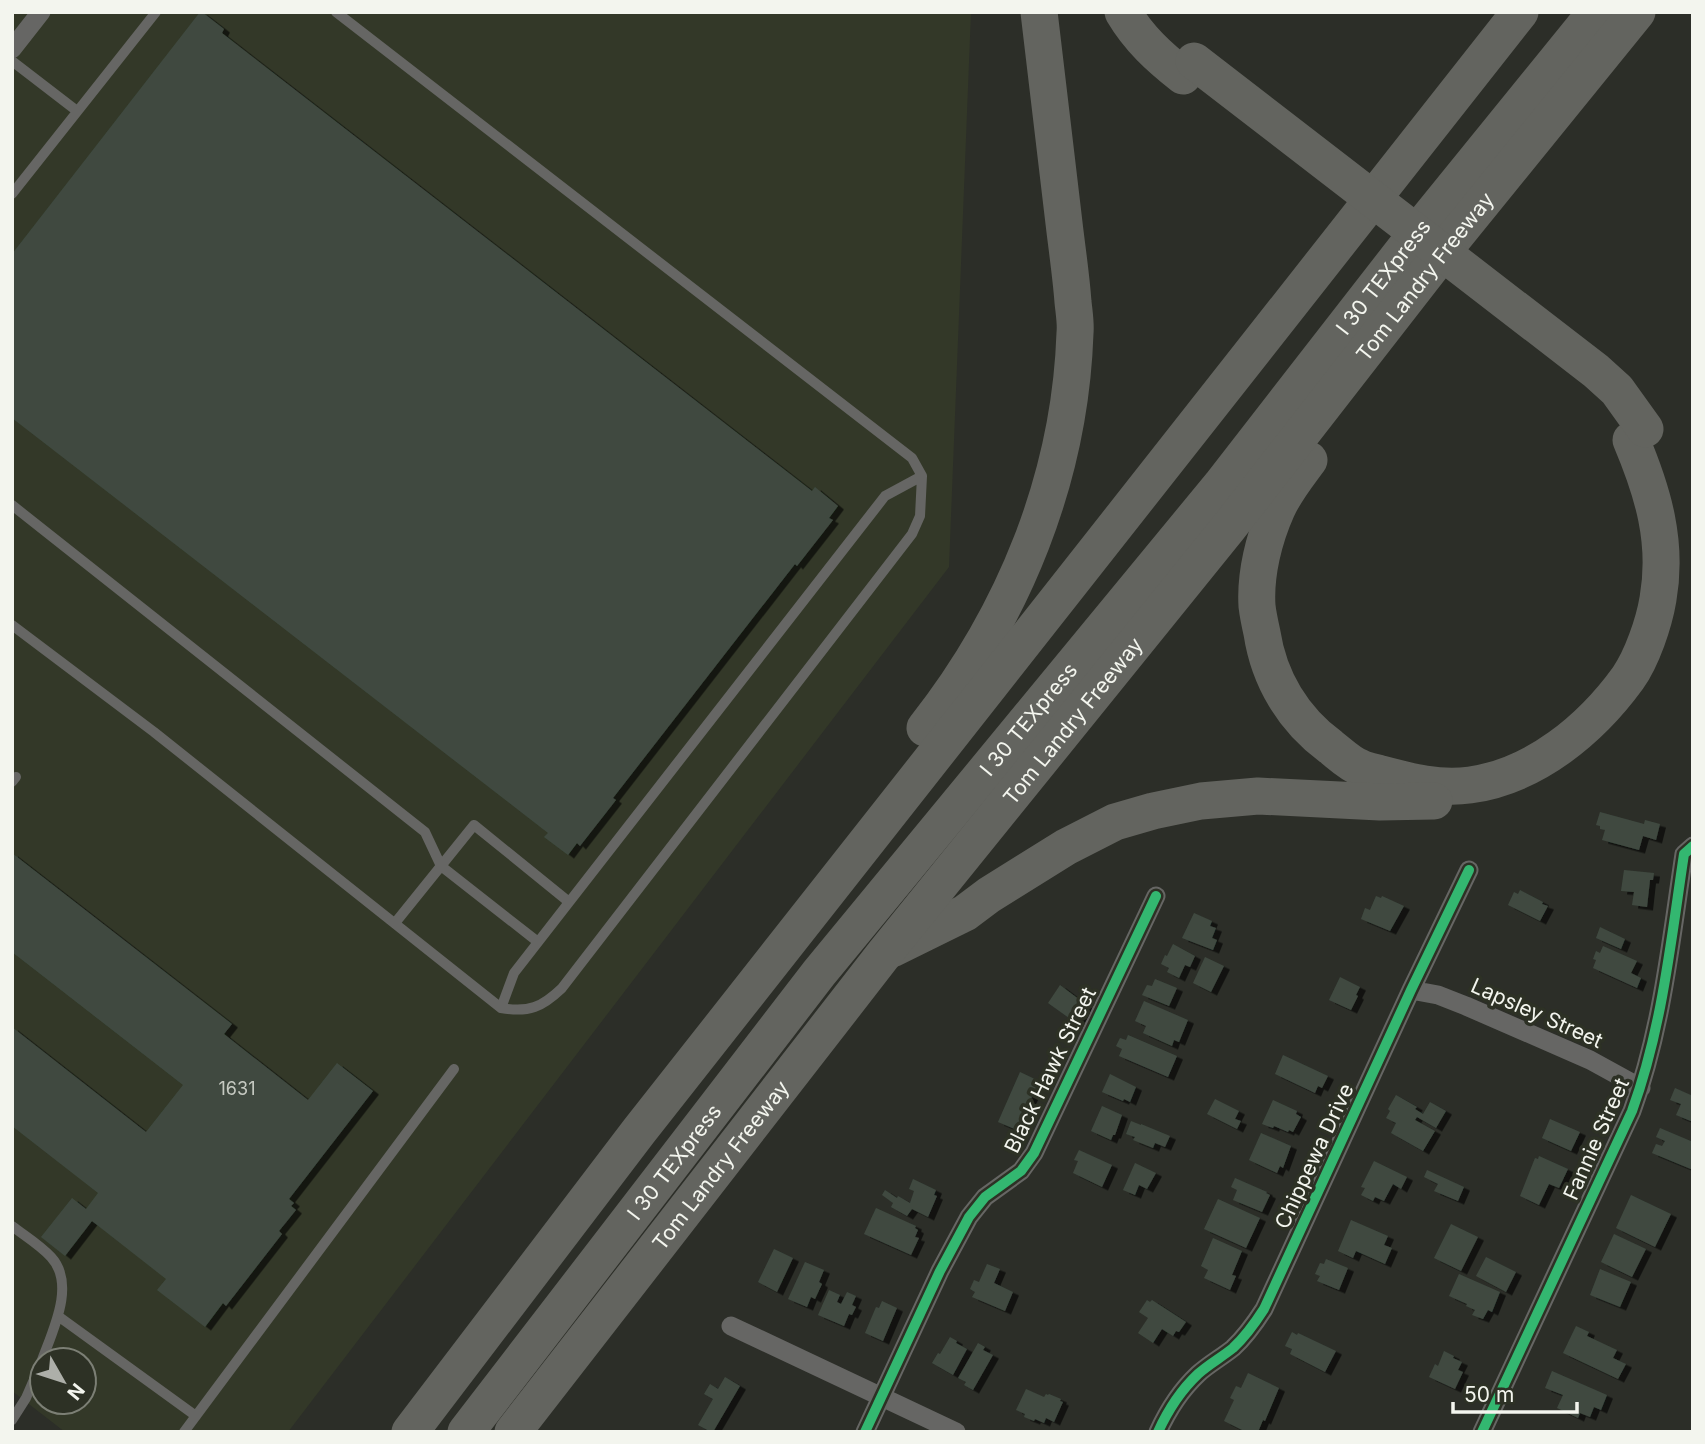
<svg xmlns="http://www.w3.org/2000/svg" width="1705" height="1444" font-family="Inter,sans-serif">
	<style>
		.built { fill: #333828; fill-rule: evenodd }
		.building { fill: #3f4a40; filter: url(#shadow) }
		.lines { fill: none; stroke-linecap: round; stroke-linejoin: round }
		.lane { stroke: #666664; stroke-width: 10 }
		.street { stroke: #666664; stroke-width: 19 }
		.highway { stroke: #63645f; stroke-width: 37 }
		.highway-bridge { stroke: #63645f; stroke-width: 37 }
		.cycleway-casing { stroke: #2d3125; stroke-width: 15 }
		.cycleway { stroke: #33b770; stroke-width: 10 }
		.labels { text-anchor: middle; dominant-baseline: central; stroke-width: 7; stroke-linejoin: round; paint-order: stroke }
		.number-label { font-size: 18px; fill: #c6cac2 }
		.street-label { font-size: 21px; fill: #f3f5ee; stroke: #2d3125 }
	</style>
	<defs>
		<filter id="shadow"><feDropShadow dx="6" dy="3.5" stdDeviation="0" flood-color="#0009"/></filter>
	</defs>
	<rect width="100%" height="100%" fill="#2c2e28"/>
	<!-- built -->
	<path class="built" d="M12,12H971L949,567L288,1432H65L12,1391ZM42,1360H84V1402H42Z"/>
	<!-- building -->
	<path class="building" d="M200,12H202L224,29L222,33L812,491L815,487L838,506L829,518L833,520L797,566L795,564L613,798L616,800L580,846L577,843L568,855L544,837L548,833L12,418V254Z
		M1600,812L1644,824L1645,820L1660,824L1656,840L1643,836L1639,850L1602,840L1605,830L1600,829V826L1596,825Z
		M12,853L232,1024L224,1034L308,1100L337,1063L373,1091L289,1199L294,1203L291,1206L296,1210L279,1231L282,1234L226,1306L223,1303L205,1327L157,1290L166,1279L92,1221L65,1256L41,1237L72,1198L86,1209L98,1193L12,1126V1027L146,1132L183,1085L12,952Z
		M1624,870L1654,873L1653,880H1650L1647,907L1632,905L1634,892L1621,891Z
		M1520,890L1543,902L1542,904L1548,906L1540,921L1508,905L1514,892L1518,894Z
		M1376,896L1381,898L1382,896L1404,906L1390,931L1361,919L1365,908L1370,910Z
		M1194,913L1212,921L1210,926L1216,928L1212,938L1217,940L1213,950L1182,938Z
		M1600,927L1625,939L1621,949L1596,938Z
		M1173,944L1195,956L1190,967L1185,965L1179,978L1167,972L1169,968L1161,964L1165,955L1167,956Z
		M1603,946L1637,961L1631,973L1641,978L1637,988L1593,968L1596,960L1593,959L1596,951L1600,953Z
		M1205,957L1224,966L1211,992L1193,983Z
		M1340,977L1360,987L1356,995L1358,996L1351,1010L1329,1000Z
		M1155,979L1177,988L1169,1006L1142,995L1147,985L1152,986Z
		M1060,985L1088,1006L1076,1023L1048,1003Z
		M1144,1001L1188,1020L1179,1042L1174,1040L1172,1046L1143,1033L1146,1026L1135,1021Z
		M1128,1035L1177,1056L1168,1077L1119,1056L1122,1049L1116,1046L1120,1038L1126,1040Z
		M1283,1055L1328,1076L1322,1088L1318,1086L1315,1093L1275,1074Z
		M1020,1072L1039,1081L1017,1130L998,1122Z
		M1110,1074L1136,1087L1130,1102L1124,1099L1123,1101L1102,1092Z
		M1675,1088L1693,1096V1122L1676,1115L1681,1104L1670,1100Z
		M1396,1095L1417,1107L1415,1109L1423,1114L1430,1102L1446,1111L1436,1128L1417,1117L1415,1120L1435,1131L1423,1151L1391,1133L1396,1123L1386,1118L1390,1111L1388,1109Z
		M1215,1099L1239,1111L1235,1119L1241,1121L1237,1129L1207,1114Z
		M1273,1100L1297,1111L1296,1114L1301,1117L1293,1132L1289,1130L1288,1132L1274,1126L1273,1128L1262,1124Z
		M1102,1106L1122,1115L1115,1135H1113L1111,1140L1091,1131Z
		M1550,1119L1580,1132L1571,1151L1542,1138Z
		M1131,1121L1141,1125V1124L1170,1136L1165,1147L1155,1143L1153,1148L1133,1140L1135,1137L1126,1134Z
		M1660,1128L1693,1142V1170L1652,1153L1656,1144L1662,1146L1665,1141L1656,1137Z
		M1261,1133L1291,1146L1283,1168L1280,1166L1277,1173L1249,1160Z
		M1079,1150L1112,1165L1102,1187L1073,1173L1078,1161L1074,1160Z
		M1539,1156L1568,1169L1559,1188L1549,1184L1539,1205L1520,1196L1535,1158L1538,1159Z
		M1374,1161L1407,1177L1401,1189L1393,1184L1384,1201L1375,1197L1373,1201L1361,1195L1365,1188L1361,1187Z
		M1135,1163L1156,1173L1147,1189L1139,1185L1135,1195L1123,1190Z
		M1427,1170L1464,1187L1458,1201L1434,1191L1438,1184L1424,1177Z
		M1235,1178L1267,1192L1266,1193L1270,1195L1262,1212L1233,1200L1237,1190L1231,1187Z
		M913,1179L936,1190L934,1195L937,1196L928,1217L912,1209L907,1216L891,1207L893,1203L882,1195L885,1190L897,1198L898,1196L910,1203L914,1191L909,1189Z
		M1631,1195L1671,1214L1655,1247L1616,1228Z
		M1218,1199L1260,1218L1246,1248L1204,1229Z
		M876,1208L916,1226L915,1228L918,1230L915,1237L919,1238L911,1255L864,1234Z
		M1351,1220L1388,1236L1384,1245L1392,1248L1385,1264L1356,1251L1353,1258L1338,1251Z
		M1451,1224L1478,1237L1461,1271L1434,1258Z
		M1614,1234L1646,1249L1632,1277L1601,1262Z
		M1213,1238L1242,1251L1232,1275L1236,1276L1230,1290L1204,1278L1208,1270L1201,1266Z
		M774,1249L793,1258L777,1292L758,1282Z
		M1486,1257L1516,1272L1506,1292L1476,1276Z
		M1326,1259L1348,1268L1339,1290L1317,1281L1320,1276L1315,1274L1320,1263L1324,1264Z
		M805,1262L824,1270L819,1282L822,1284L815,1299L811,1297L807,1307L788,1299Z
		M987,1264L1000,1269L994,1283L1013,1292L1005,1311L972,1297L975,1292L970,1289L974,1280L979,1282Z
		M1600,1269L1631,1282L1620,1307L1590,1295Z
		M1459,1274L1500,1292L1492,1312L1488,1310L1483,1319L1472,1315L1475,1310L1466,1306L1467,1304L1449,1296Z
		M829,1290L840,1295L837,1302L841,1304L847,1292L856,1296L852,1305L856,1307L852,1315L849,1314L844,1326L818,1315Z
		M1147,1300L1150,1302L1152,1300L1186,1322L1179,1332L1176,1331L1173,1336L1162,1329L1153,1343L1138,1333L1148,1318L1139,1312Z
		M882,1301L897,1308L883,1341L865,1333L876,1307L879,1308Z
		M1576,1326L1589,1332L1587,1336L1617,1350L1613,1358L1626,1364L1618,1379L1563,1353Z
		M1292,1332L1297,1335L1298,1333L1336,1351L1325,1372L1290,1354L1292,1349L1285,1346Z
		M950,1337L957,1341L956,1343L967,1349L953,1375L932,1363L938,1353L940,1354Z
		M978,1343L985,1347L983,1350L993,1355L973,1390L964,1385L966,1382L958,1378Z
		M1444,1351L1454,1356L1453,1358L1462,1362L1458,1370L1463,1372L1455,1389L1429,1377L1435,1364L1438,1366Z
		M1552,1371L1607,1395L1601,1410L1594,1407L1590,1417L1580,1413L1578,1418L1557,1408L1563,1395L1545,1388Z
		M1248,1373L1279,1388L1265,1421L1263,1420L1258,1432H1246L1224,1421L1234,1400L1230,1398L1236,1386L1241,1388Z
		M725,1377L740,1386L713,1432H711L698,1425L713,1399L704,1394L710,1384L718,1389Z
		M1026,1389L1044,1397L1046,1394L1048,1395L1049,1394L1061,1399L1060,1401L1063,1402L1054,1422L1046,1418L1044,1423L1035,1419L1034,1421L1024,1417L1025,1414L1016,1410Z"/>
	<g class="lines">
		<!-- lane -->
		<path class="lane" d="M12,61L77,111
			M12,194L156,12
			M12,505L425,832L441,866L538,942
			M12,625L154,732L501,1008C529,1013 542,1007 562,988L912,534L920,516L922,476L912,458L336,12
			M12,782L16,777
			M395,923L474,825L569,902
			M501,1008L514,973L885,496L922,476
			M12,1226C25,1236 40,1245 51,1257C76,1284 53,1330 42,1360
			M58,1316L196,1416
			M12,1420L26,1398L42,1361
			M184,1432L454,1069"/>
		<!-- street -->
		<path class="street" d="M12,49L41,12
			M1411,990L1438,995L1466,1006L1590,1060L1641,1088
			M731,1326L956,1432
			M865,1432L940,1271L969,1217L985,1197L1021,1171L1034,1153L1156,896
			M1158,1432C1168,1410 1181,1390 1198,1374C1209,1364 1222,1357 1233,1348C1246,1336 1255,1323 1264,1309L1411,990L1469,870
			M1482,1432L1632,1111C1662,1029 1671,940 1684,854L1693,846"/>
		<!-- highway -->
		<g class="highway">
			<path d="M1123,12C1139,39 1159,57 1183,76"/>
			<path d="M1309,460C1298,475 1285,491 1277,509C1264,538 1255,574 1257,606C1258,615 1260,624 1262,633C1269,679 1293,719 1331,747C1340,754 1350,764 1361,768C1367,771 1375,772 1381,774C1411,782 1439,789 1470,785C1535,776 1591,729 1628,678C1642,658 1654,623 1658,599C1668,542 1653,492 1631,440"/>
			<path d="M925,728C1014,615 1070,478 1075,333C1076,323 1074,312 1073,302C1071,275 1067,249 1064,223C1056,153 1047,82 1039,12"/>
			<path d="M892,949L965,913L989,895L1066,847L1115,822L1153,811L1201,801L1258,796L1380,802L1434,801"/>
			<path d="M410,1432L639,1131L1520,12"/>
			<path id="s1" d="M466,1432L819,973L1221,485L1427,220L1596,12"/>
			<path id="s2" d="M513,1432L884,954L1229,527L1453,239L1637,12"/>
		</g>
		<!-- highway-bridge -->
		<path class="highway-bridge" d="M1194,61L1596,371L1617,390L1645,429"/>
		<!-- cycleway casing -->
		<g class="cycleway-casing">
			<path id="cycleway" d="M865,1432L940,1271L969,1217L985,1197L1021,1171L1034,1153L1156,896
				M1158,1432C1168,1410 1181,1390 1198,1374C1209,1364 1222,1357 1233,1348C1246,1336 1255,1323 1264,1309L1411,990L1469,870
				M1482,1432L1632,1111C1662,1029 1671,940 1684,854L1693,846"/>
		</g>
		<!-- cycleway -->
		<use href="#cycleway" class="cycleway"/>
	</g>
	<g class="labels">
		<!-- number labels -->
		<g class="number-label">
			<text x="237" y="1088">1631</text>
		</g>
		<!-- street labels -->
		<g class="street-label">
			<text stroke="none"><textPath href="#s2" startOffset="1472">Tom Landry Freeway</textPath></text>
			<text stroke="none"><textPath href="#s1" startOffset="1475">I 30 TEXpress</textPath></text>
			<text stroke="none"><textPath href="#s1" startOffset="908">I 30 TEXpress</textPath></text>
			<text stroke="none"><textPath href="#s2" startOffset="905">Tom Landry Freeway</textPath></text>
			<text transform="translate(1537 1013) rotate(24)">Lapsley Street</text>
			<text transform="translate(1050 1070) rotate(-64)">Black Hawk Street</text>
			<text transform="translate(1596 1139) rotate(-66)">Fannie Street</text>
			<text transform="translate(1314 1156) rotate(-65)">Chippewa Drive</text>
			<text stroke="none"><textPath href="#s1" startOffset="341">I 30 TEXpress</textPath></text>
			<text stroke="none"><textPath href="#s2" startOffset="338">Tom Landry Freeway</textPath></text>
		</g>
	</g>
	<!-- border -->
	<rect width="1705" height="1444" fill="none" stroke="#f3f5ee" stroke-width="28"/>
	<!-- north arrow -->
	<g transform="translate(63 1381) rotate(129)"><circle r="33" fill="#2d3125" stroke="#7c7f75" stroke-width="2"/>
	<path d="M0-5L12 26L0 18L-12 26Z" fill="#adafa9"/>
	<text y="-10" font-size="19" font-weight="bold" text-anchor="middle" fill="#f3f5ee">N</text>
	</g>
	<!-- scale -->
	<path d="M1453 1402v10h124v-10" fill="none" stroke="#f3f5ee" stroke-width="3.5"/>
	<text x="1464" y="1402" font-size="21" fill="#f3f5ee" stroke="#2d3125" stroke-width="5" paint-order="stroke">50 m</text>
</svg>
